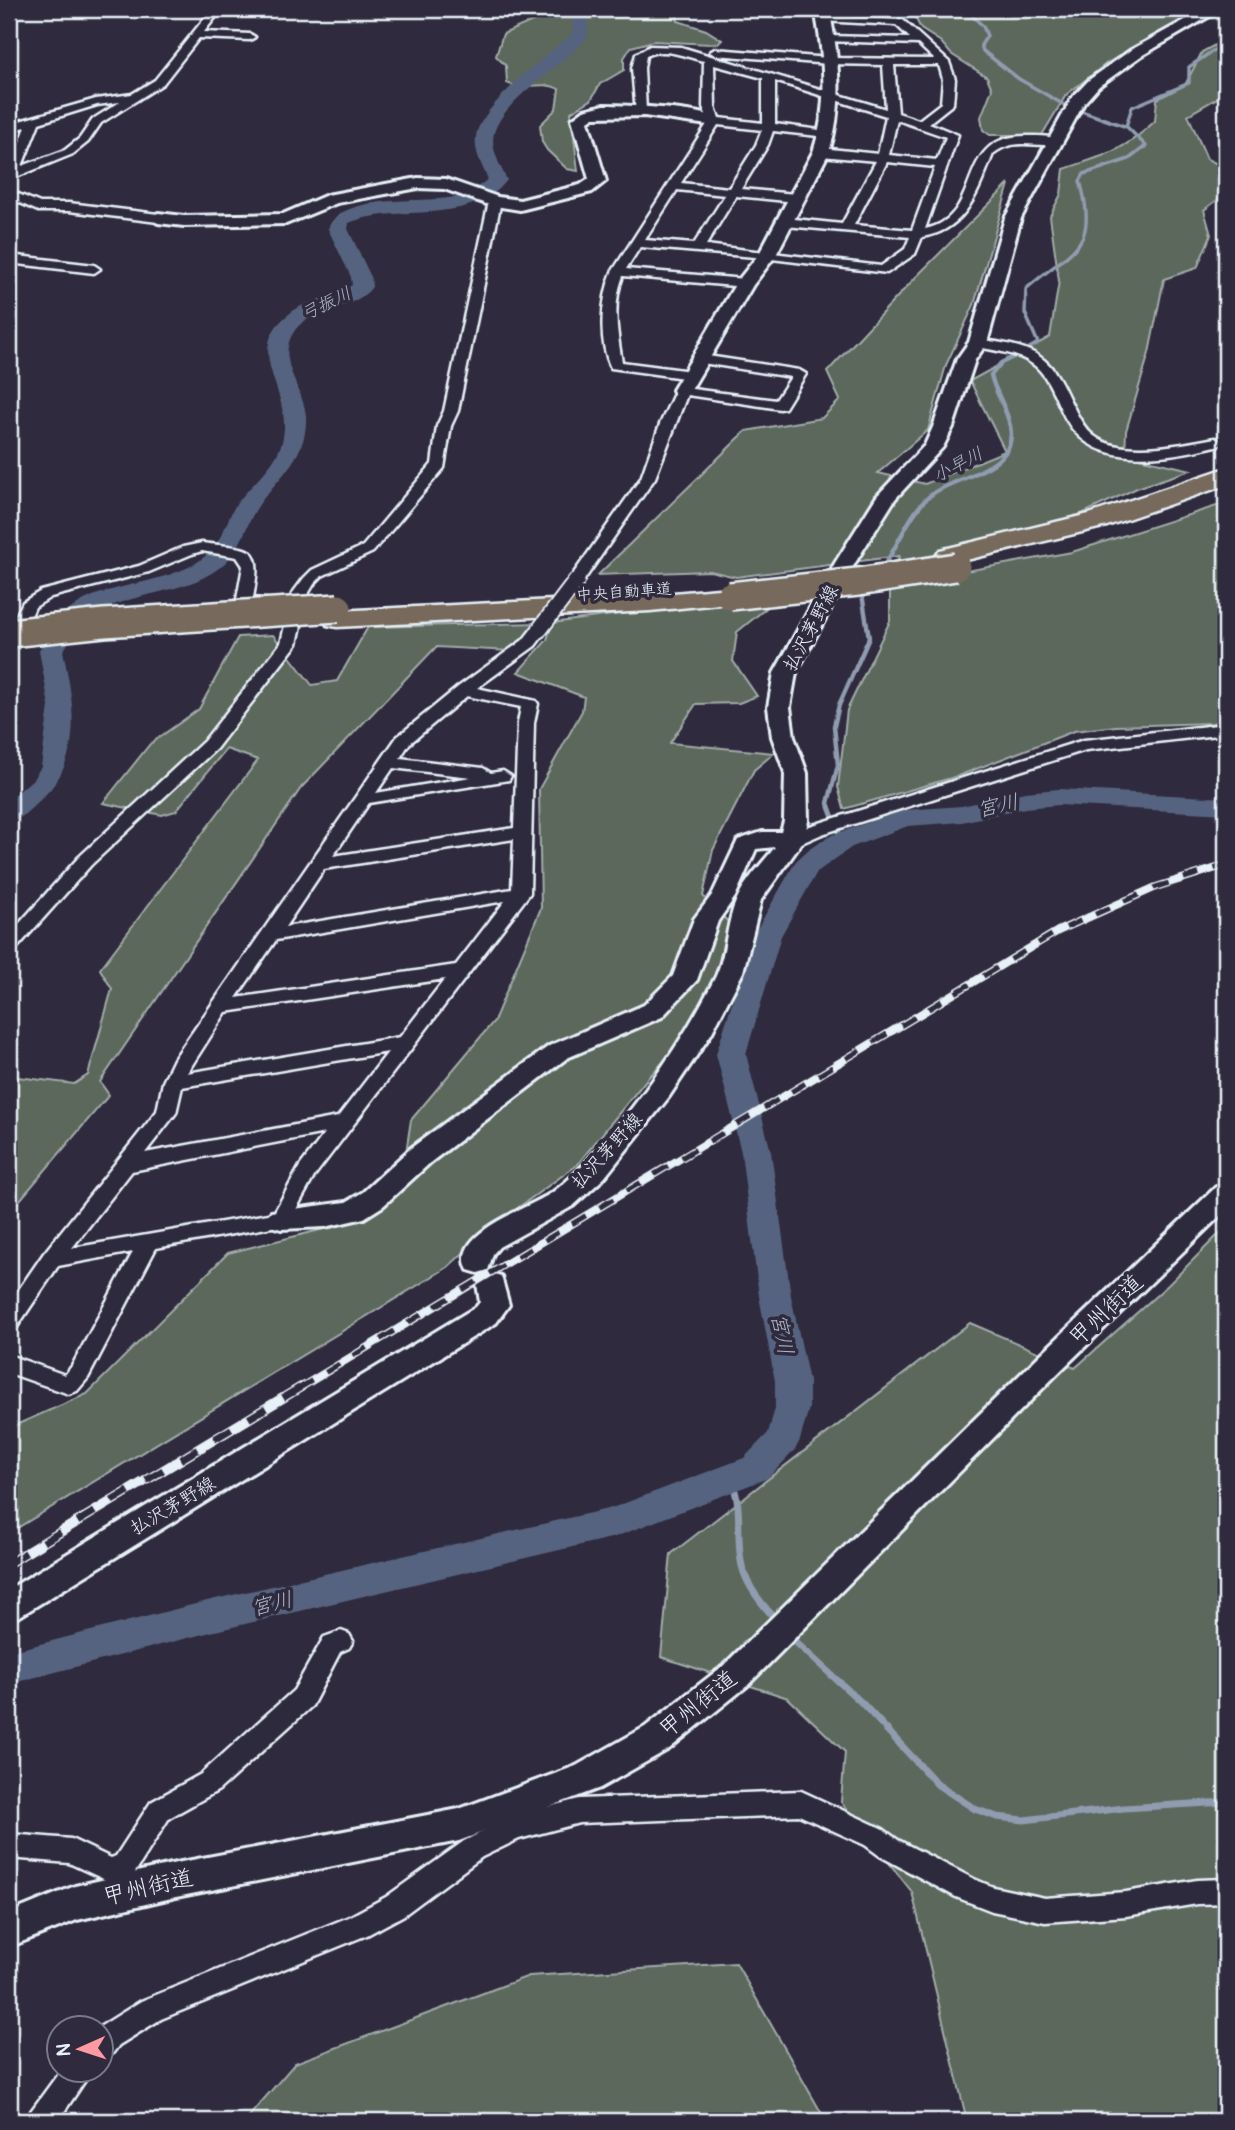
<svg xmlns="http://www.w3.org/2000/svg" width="1235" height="2130" font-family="Pangolin,'Klee One',sans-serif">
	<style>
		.green { fill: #5c675c; stroke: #a2acaa; stroke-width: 2 }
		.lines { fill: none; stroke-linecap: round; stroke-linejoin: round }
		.stream-far3 { stroke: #909cb0; stroke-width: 3.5 }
		.stream-far2 { stroke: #909cb0; stroke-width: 4.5 }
		.stream-far1 { stroke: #909cb0; stroke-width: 5 }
		.stream { stroke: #909cb0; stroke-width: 7 }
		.river { fill: #566480; fill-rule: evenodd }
		.street-casing { stroke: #e8f1f8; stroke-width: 5 }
		.secondary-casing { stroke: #e8f1f8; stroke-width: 6 }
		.highway-casing { stroke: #e8f1f8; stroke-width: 5 }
		.street { fill: #2f2a3d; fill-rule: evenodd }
		.secondary { fill: #2f2a3d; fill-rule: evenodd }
		.highway { fill: #77695c; fill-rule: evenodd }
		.rail-far1-casing { stroke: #e8f1f8; stroke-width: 8 }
		.rail-casing { stroke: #e8f1f8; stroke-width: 10 }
		.rail-far1 { stroke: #2f2a3d; stroke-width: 5; stroke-dasharray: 16; stroke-linecap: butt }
		.rail { stroke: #2f2a3d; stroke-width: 7; stroke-dasharray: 20; stroke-linecap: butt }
		.street-bridge-casing { stroke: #e8f1f8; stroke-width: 19; stroke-linecap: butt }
		.highway-bridge-casing { stroke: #e8f1f8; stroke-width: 32; stroke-linecap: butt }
		.street-bridge { stroke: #2f2a3d; stroke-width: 15 }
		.highway-bridge { stroke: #77695c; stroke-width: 27 }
		.labels { text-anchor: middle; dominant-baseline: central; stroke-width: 7; stroke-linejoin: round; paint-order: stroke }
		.far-street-label { font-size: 16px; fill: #e8f1f8; stroke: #2f2a3d }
		.far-water-label { font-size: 18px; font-style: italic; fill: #aeb9c8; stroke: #2f2a3d }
		.street-label { font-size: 19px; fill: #e8f1f8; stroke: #2f2a3d }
		.water-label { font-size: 21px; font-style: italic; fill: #aeb9c8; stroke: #2f2a3d }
		.near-street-label { font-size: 23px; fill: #e8f1f8; stroke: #2f2a3d }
	</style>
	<rect width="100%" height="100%" fill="#2f2a3d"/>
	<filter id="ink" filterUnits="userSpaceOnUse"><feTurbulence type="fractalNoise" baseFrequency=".0143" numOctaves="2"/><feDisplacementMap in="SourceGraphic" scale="14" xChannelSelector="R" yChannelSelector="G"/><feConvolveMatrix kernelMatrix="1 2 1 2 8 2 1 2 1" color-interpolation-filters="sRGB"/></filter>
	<g filter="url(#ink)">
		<!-- green -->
		<path class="green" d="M552,9H676L678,21L706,30L722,40L719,43L710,44L653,41L631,47L624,58V70L600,84L591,100L571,112L578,171L567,169L547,150L542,142L540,125L556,109L559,89C543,80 522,91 507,83L506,66L496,56L503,34L542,17Z
			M911,9H1203L1107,63L1066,95L1042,135H990L983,130L981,117L992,89L987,77L951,54L941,42L921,29Z
			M1226,39V86L1224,94L1188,115L1207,159L1226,168V198H1220L1204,210L1211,235L1197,268L1164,279L1149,353L1126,431L1125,455L1191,470L1137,488L1060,524L938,551L950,574L1072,552L1226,503V720L1212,723L1116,726L1074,731L958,776L844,809L838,787L847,710L890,621V590L899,556L736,577L710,571L598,575L746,431L822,418L840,400L827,372L915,278L1009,184L974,305L946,365L928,430L878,473L925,484L1005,451L970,381L1050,337L1059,281L1050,216L1061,194L1064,169C1105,155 1123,152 1155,121L1157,99L1185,85L1202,52Z
			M786,592L737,632L733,661L757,696L739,703L696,704L670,743L774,753L754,770L713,850L703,896L735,929L689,1035L646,1080L577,1165L494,1225L448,1267L9,1533V1428L87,1394L228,1253L364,1219L400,1191L411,1120L494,1021L541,908L539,789L582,711L584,697L518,672L547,640L552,623Z
			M539,623L511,651L436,647L301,788L100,1082L109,1095L9,1213V1087L18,1077L74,1084L88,1075L112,989L100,969L258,760L226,749L176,811L162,815L103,803L150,744L199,709L238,637L273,635L312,685L337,681L368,627Z
			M1226,1227V2121H967L912,1892L841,1802L845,1752L788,1698L661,1657L671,1554L970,1323L1075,1368L1168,1285Z
			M736,1963L826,2121H245L295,2063L529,1976Z"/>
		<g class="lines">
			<!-- stream-far3 -->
			<path class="stream-far3" d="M965,9L983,26L987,36L981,45L983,51L1019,79L1066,106
				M1126,126L1132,107L1189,83V67L1226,42
				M1017,355L1038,343L1025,313L1026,289C1071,249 1100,249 1080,181L1084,174L1129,159L1146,146L1127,127L1084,112"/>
			<!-- stream-far2 -->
			<path class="stream-far2" d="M883,567C900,543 910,509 935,492C961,475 1019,468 1010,426C1007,408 995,393 991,375L1001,363L1021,353
				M830,809L828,803L838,765L834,726L839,705L869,638L862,594L864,592"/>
			<!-- stream-far1 -->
			<path class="stream-far1" d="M829,807L842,841"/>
			<!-- stream -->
			<path class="stream" d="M731,1480C744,1508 735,1537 742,1566C747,1587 763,1605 777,1621
				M790,1637L861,1702L938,1785L975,1809L997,1817L1024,1820L1124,1808L1226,1802"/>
			<!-- river -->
			<path class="river" d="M561,9H579C589,18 589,22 588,36C566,64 503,99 494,133C490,149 501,167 507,180C472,227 397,203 349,223L348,229L371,277L372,287C353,313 308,305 292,335C277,362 304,389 306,416C308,460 275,478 255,511C245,528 241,548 226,562C190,596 135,589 94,615C81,623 72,638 63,651C74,705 85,760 39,801C29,810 22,819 9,822V800L33,779L41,767L49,706L39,650C49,635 61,615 76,605C115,579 189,585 216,544C224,533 228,518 235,506C251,483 278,466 283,437C292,390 241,351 289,314C307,299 333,298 352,285L351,277L328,229C341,192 422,204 455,197C468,193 478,187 488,179C482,166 474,152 476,137C478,108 549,53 572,34L573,20Z
				M1059,789L1226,798V814L1059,805L1025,808L962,822L908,826L852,847L817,872L781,936L746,1054L771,1152L791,1296L809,1381V1408L800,1440L795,1450L768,1478L615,1537L211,1632L9,1684V1652L211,1600L612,1508L744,1458L768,1433L775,1408V1381L759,1296L741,1152L716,1054L753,936L796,861L809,849L832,835L905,810L962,806L1025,792Z"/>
			<!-- street casing -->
			<g class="street-casing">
				<path id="street" d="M212,9H222L204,32L250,34L255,37L250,40L199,38L163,84L101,123L88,142L73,154L9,180V171L26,127L9,131V124L96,99L132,94L155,80ZM120,102L93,119L80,138L65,150L22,166L39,123L97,105Z
					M825,16L903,20L949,62L955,79L953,104L929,123L958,135L925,229C986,217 952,135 1027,136C1037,136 1051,135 1059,141C1044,152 1017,134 993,154C978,191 967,230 922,237L915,254L887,273L755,257L640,247L626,269L745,279L751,283L745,287L623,276C612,304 617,333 622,362L691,371L698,375L691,379L611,368C598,340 601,300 612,272L709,121L703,107L704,61C686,57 663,46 646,56L644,68L646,112L636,114L632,68L636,54L650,46L681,47L886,109L883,65L829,64L715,55L710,52L715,49L829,58L934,59L918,44L824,41V37L828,36L910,38L896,25L821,21V17ZM714,65L763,78V123L719,118L715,107ZM894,65H939L943,79L941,103L919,120L898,113ZM775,81L886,116L878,154L821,148L815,152L821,156L876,161L842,224L785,218L779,222L785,226L910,237L905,249L881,266L706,245L736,196L796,202L802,198L796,194L741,189L768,145L773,131L827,137L833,134L827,131L775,124ZM897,120L946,137L937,160L889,155ZM718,125L762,130L756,145L729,188L681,183ZM887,162L935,167L912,230L854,225ZM677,190L725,195L694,244L645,240Z
					M9,190L40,203H69L158,214L164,218L158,222L69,211H38L9,198Z
					M495,197L501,201L458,411L451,426L444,468L373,552L322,576L314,584L308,594L297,644L216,749L91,865L15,950L9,952V935L79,857L204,741L281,643L292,594L304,578L312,570L363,546L432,464L437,426L444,411L489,201Z
					M9,255L94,265L100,269L94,273L9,263Z
					M978,339C1000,343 1027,345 1044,360C1059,372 1066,394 1075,410C1080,420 1085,429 1094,436C1122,458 1183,444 1215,438L1222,442L1220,445C1172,457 1097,472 1067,421C1057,404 1050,377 1034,365C1017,352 994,351 973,346L971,343Z
					M701,355L799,370L806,374L785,408L780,409L687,395L655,478L582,583H572L569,580L641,478L660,424L677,387L776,400L791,377L696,362L694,359Z
					M202,543C253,550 263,542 253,598L275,600L278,603L275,606H243L237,599L243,566L237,557L202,551L192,554L149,572L51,597L35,607L28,623L9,627V617L16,616L23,602L41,591L139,566L183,547Z
					M540,624L548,629L535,646L477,688L536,701L538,704L534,723L530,893L527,897L315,1175L288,1224L156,1248L88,1378L77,1391L69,1394L9,1373V1355L65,1375L72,1366L133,1252L58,1266L17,1327L9,1329V1304L44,1253L157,1111L163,1082L174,1059L397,737L458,687L523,640L534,626ZM467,696L521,707L518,723L514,828L333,856L369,803L509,780L511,776L503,771L491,773L483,768L400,758L409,744ZM393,768L471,777L376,793ZM514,839L512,889L285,927L324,869ZM505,901L456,965L236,998L276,940ZM445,979L400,1037L187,1073L226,1012ZM388,1052L338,1117L145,1153L176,1113L182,1087ZM325,1133L300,1166L274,1213L72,1248L132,1171Z
					M1226,724V734L1086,750L822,834L797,845H785L782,841L785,837L810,826L1084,740Z
					M341,1631L349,1634L353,1641L349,1648L340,1652L312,1706L219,1790L169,1818L134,1874L110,1882L69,1863L9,1858V1834L71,1839L111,1858L116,1856L151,1802L201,1774L294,1690L324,1637Z
					M801,1791L883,1829L898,1840L974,1879L993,1887L1045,1898L1126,1892L1197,1880L1226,1879V1903L1197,1904L1126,1916L1045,1922L992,1911L956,1897L880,1856L865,1845L799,1815L579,1823L519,1839L482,1857L404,1915L367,1935L161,2019L119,2045L112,2054L102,2057V2028H98L141,2001L349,1917L386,1897L464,1841L514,1816L579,1799Z
					M61,2070H92L58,2121H27L31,2111Z"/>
			</g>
			<!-- secondary casing -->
			<g class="secondary-casing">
				<path id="secondary" d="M815,9H829C839,57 844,105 829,152L776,255L753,285L691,390L682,396L675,394L673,390L736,283L759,254L813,152C829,105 824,57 815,9Z
					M1205,9H1222L1141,56L1099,86L1084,103L1021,218L987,343L975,360L953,427L943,447L895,499L855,563L796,673L790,707L794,737L807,773L808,821L803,841L761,900L743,972L711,1034L668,1098L604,1178L573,1206L499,1247L493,1254L488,1270L478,1273L468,1270C448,1233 531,1208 553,1192C564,1184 576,1173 585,1163C637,1107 682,1044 716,976C727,952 726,923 737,899C745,880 763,863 775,847L756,849L735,897L718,921L697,980L662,1017L567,1058L431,1162L383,1206L364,1218L325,1227L281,1229L271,1226L267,1219L271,1212L346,1202L363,1192L411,1148L549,1046L644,1005L673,976L694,919L712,895L738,840L762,832H781L784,821L785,773L772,737L768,707L774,673L835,563L877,496L925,445L933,427L957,359L969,342L1005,218L1072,98L1089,80L1131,50Z
					M604,105C625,105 711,109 723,121L715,126L644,116L594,117L588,121L606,181L592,192L520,210L489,205L444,189L418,188L337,203L286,224L184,226L158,223L150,218L158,213L184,216L283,214L327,195L418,178L446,179L498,197L520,200L580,185L589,179L572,119L584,110Z
					M1226,1184V1210L1060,1371L747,1686L669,1749L600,1788L459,1841L176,1897L77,1920L9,1947V1913L75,1886L176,1863L459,1809L576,1766L645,1727L723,1666L1040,1355L1216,1187Z
					M491,1273L501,1276L509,1305L496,1323L20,1616L9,1620V1589L476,1307L480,1302L477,1284L481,1276Z"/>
			</g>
			<!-- highway casing -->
			<g class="highway-casing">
				<path id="highway" d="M1226,468V485L1107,526L950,564L940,562L936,556L940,550L1089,514Z
					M730,588L740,590L744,596L740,602L650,611L337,627L327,625L323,619L327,613L337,611L650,595Z"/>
			</g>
			<!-- street -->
			<use href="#street" class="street"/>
			<!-- secondary -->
			<use href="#secondary" class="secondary"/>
			<!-- highway -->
			<use href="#highway" class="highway"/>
			<!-- rail-far1 casing -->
			<g class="rail-far1-casing">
				<path id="rail-far1" d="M298,1389L1058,931L1156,887L1226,865"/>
			</g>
			<!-- rail casing -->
			<g class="rail-casing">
				<path id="rail" d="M9,1563L301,1387"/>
			</g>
			<!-- rail-far1 -->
			<use href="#rail-far1" class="rail-far1"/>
			<!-- rail -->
			<use href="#rail" class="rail"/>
			<!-- street-bridge casing -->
			<g class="street-bridge-casing">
				<path id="street-bridge" d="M540,629L577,580"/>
			</g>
			<!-- highway-bridge casing -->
			<g class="highway-bridge-casing">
				<path id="highway-bridge" d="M730,596L858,582L956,567
					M9,633L104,623L338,608"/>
			</g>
			<!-- street-bridge -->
			<use href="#street-bridge" class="street-bridge"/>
			<!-- highway-bridge -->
			<use href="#highway-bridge" class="highway-bridge"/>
		</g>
	</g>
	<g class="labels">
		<!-- far-street labels -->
		<g class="far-street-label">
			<text transform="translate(624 592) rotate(-4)">中央自動車道</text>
		</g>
		<!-- far-water labels -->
		<g class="far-water-label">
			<text transform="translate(326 304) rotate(-26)">弓振川</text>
			<text transform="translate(958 465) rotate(-28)">小早川</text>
		</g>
		<!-- street labels -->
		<g class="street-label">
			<text transform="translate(811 628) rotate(-62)">払沢茅野線</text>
			<text transform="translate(607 1151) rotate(-48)">払沢茅野線</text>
			<text transform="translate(173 1506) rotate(-31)">払沢茅野線</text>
		</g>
		<!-- water labels -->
		<g class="water-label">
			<text transform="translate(998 806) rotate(-12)">宮川</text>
			<text transform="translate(782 1334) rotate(79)">宮川</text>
			<text transform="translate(272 1604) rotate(-14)">宮川</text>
		</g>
		<!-- near-street labels -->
		<g class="near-street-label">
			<text transform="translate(1106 1310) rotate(-44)">甲州街道</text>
			<text transform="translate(698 1704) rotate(-39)">甲州街道</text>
			<text transform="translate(148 1887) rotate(-13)">甲州街道</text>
		</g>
	</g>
	<!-- margin -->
	<rect width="1235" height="2130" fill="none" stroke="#2f2a3d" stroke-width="35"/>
	<rect x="18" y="18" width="1200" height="2095" fill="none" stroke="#e8f1f8" stroke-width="2.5" filter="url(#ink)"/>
	<!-- north arrow -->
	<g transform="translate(80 2049) rotate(267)"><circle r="33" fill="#2f2a3d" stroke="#797a88" stroke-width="2"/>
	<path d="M0-5L12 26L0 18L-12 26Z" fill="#ff9aa2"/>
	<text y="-10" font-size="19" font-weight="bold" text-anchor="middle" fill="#e8f1f8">N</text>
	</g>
</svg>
